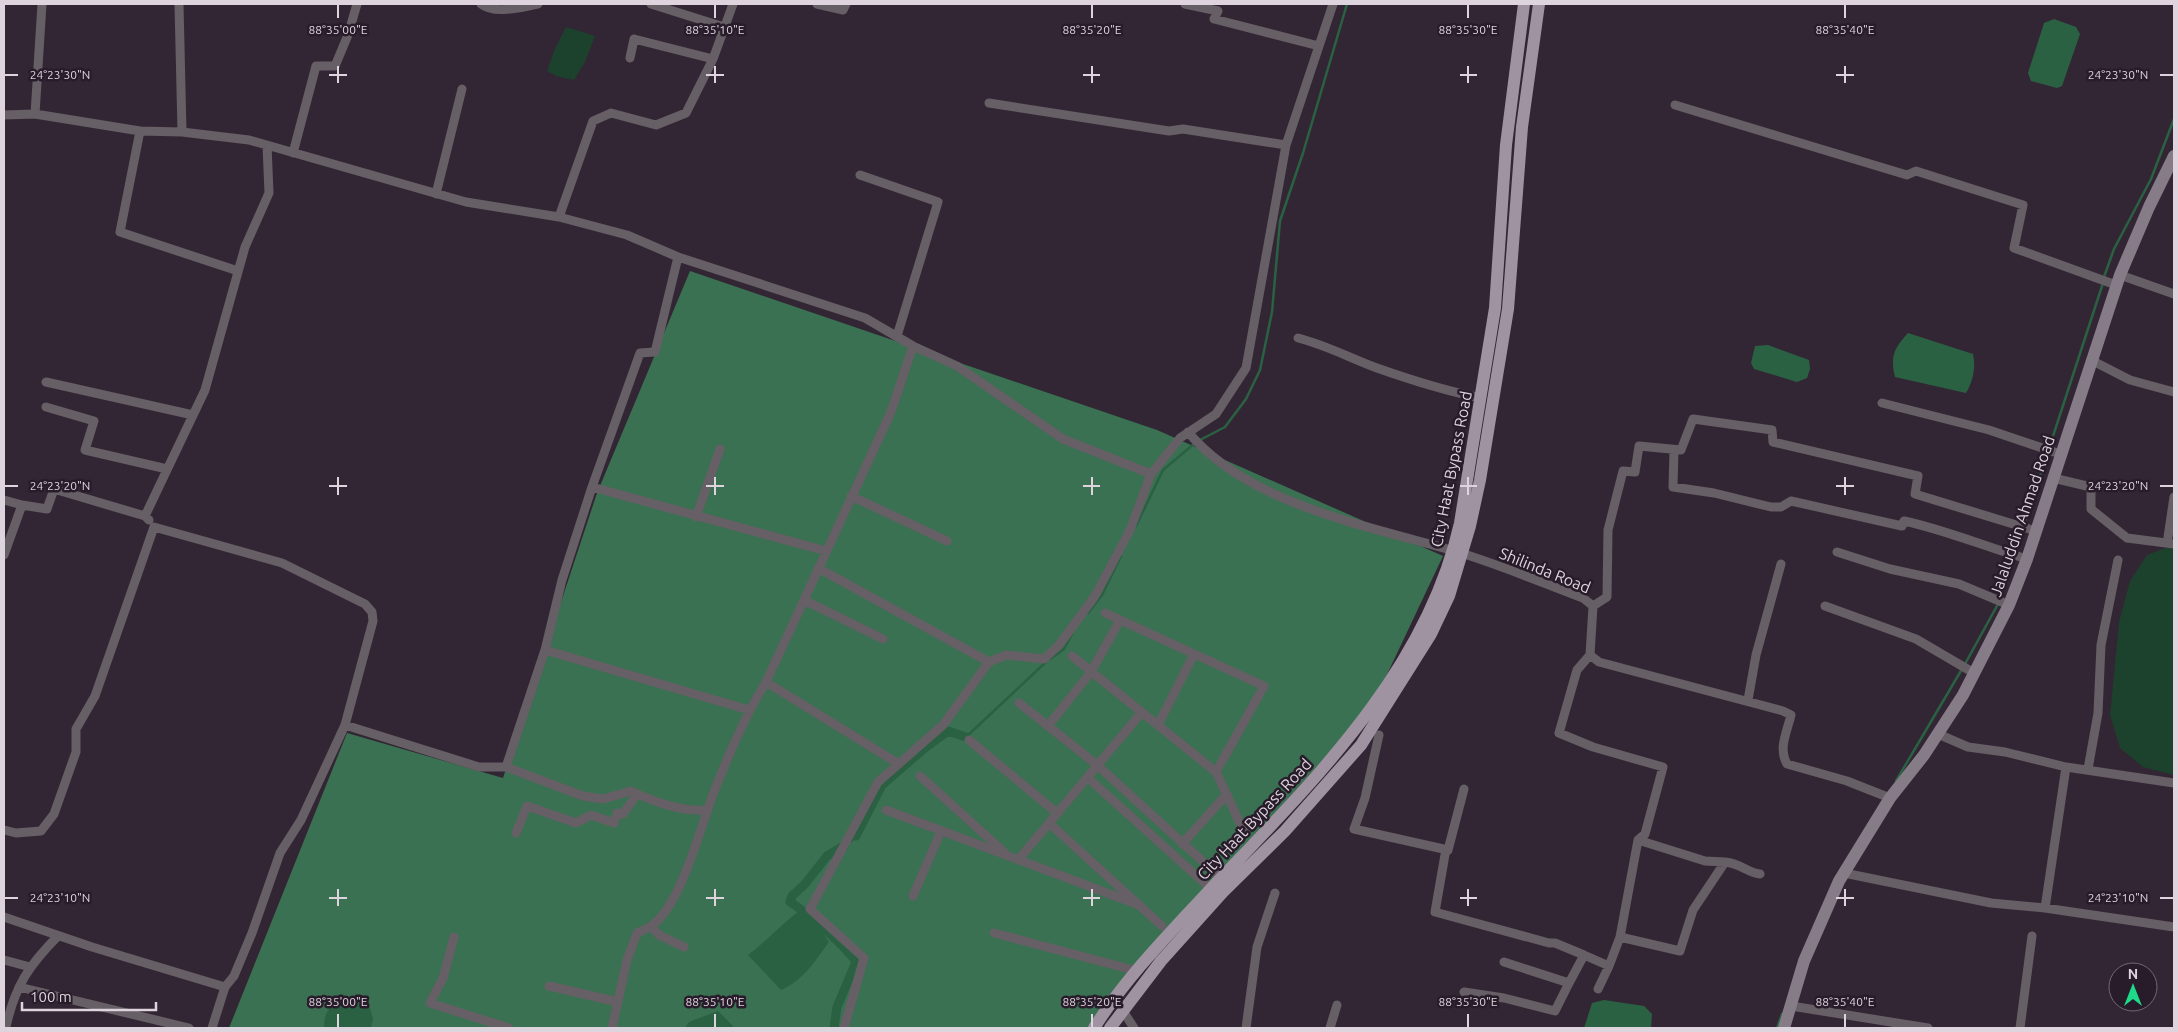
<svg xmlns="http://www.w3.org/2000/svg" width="2178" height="1032" font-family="Ubuntu,sans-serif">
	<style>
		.green { fill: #1c412c }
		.forest { fill: #3a7152 }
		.water { fill: #2a6143 }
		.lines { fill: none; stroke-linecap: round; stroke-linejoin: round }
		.stream { stroke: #2a6143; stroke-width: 2.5 }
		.canal { stroke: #2a6143; stroke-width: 9 }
		.street { stroke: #665f66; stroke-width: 9 }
		.secondary { stroke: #867c87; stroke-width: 12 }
		.primary { stroke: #9f92a1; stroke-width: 12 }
		.ticks { fill: none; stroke: #ddd4de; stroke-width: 2 }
		.labels { text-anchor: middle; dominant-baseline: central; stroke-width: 5; stroke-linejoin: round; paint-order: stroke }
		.street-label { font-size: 16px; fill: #ddd4de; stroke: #291c2a }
		.ticks-label { font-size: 12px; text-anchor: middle; fill: #ddd4de; stroke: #291c2a; stroke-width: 5; stroke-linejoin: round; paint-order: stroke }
	</style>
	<rect width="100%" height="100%" fill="#332634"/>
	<!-- green -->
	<path class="green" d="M566,27L595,36L585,62L574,80L556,76L547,71L554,51Z
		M2165,548H2174V775L2143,767L2120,748L2110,715L2119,622L2130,581L2147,555Z"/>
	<!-- forest -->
	<path class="forest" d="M690,271L1157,430L1443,556L1374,702L1148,956L1098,1028H229L347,733L503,778L597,493Z"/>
	<!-- water -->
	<path class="water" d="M2054,19L2076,27L2080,34L2062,86L2057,88L2031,81L2028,73L2044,23Z
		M1908,333L1973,354C1976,368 1973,381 1966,393L1895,377C1890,357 1894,348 1908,333Z
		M1768,345L1809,360L1810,369L1807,378L1797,382L1754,369L1751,363L1755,346Z
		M798,912L813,920L829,942C815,961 803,981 781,990L748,955C766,942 780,925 798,912Z
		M350,1000L370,1008L373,1019L371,1028H326L324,1026C325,1008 332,1002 350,1000Z
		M1604,1000L1644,1006L1652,1014L1651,1028H1584L1592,1003Z
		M718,1011L735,1028H685L689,1022Z"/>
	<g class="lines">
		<!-- stream -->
		<path class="stream" d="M2104,277L2114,249L2151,179L2174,119
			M1200,440L1225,427L1246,399L1260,370L1272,312L1280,221L1303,153L1347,4
			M2024,525L2103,283
			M1136,526L1163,470L1195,443
			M2000,598L2022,530
			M1088,613L1102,595L1121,556
			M1050,659L1064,649L1072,634
			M1965,664L1998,604
			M966,737L1046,662
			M1896,781L1962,669
			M850,842L856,836
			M1777,1028L1782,1014"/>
		<!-- canal -->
		<path class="canal" d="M856,836L882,785L926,747L948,731L966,737
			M834,1028L837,1007L856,962C847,947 806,912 790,902L792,896L805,884L827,856L844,846"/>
		<!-- street -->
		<path class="street" d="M179,4L182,132
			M481,4C495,15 522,7 538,4
			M651,4L724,27
			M817,4L843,10L846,4
			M1185,4L1218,11L1214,19L1319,46
			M630,58L634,39L713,59
			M989,103L1169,131L1183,129L1286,145
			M1675,105L1907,175L1916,171L2023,205L2014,248L2116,285
			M35,114L42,4
			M4,115L35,114L140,131L182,132L249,140L466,202L559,217L627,235L678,257L865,318L913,346L957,366L1063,439L1151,474
			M140,131L120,232L238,271
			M293,153L316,66H335L348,35L357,4
			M860,175L938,202L897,336
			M436,194L462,89
			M559,217L593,121L611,113L656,125L686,113L713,59L733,4
			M2120,275L2174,294
			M1298,338C1326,345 1350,358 1377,368C1411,380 1446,391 1481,398
			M2091,360L2130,380L2174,392
			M46,382L193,415
			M1882,403L1989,430L2060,454
			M46,407L94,421L85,450L167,469
			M1188,432C1248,504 1365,525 1451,550C1496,563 1540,582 1583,598L1593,606L1590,655L1599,662L1783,711L1791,715C1787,732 1778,748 1787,764L1847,781L1890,798
			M1674,450L1673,487L1714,493L1771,507H1781L1791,501L1902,526L1904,521C1946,530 1986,547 2027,559
			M2053,478L2091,487V509L2127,538L2174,544
			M592,487L640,353L655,352L678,257
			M851,496L947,541
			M4,500L22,505
			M145,516L205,390L245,247L269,193L267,145
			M696,517L720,449
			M2168,537L2174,497
			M1837,552L1890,569L1959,584L2009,605
			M4,555L22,505L47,509L54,489L145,516L149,520
			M818,568L989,662
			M804,600L883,639
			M1593,606L1607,597L1608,530L1623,471L1635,472L1639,446L1681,450L1693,419L1772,430L1773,442L1918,476L1915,494L2036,531
			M1825,606L1916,639L1974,673
			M1105,613L1264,686L1216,772
			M1072,656L1216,772L1245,834
			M766,682L899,764
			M1748,700L1756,655L1781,564
			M1019,703L1096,764L1221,878
			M749,710L545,650L562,580L592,487L826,551
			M345,725L479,767H506L583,796L603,799L631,791C654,802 683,812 708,810
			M1158,725L1194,654
			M1048,726L1091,672L1120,620
			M1938,734L1968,747L2005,752L2066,767L2174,783
			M1379,735L1365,798L1354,829L1448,850L1464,789
			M969,740L1057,813
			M506,767L545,650
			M2088,769L2098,713L2101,645L2118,560
			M920,776L1004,852
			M1087,777L1211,889
			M886,810L1139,905
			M1049,823L1162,926
			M4,830L16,833L41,831L54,814L76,752V729L95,696L154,527L282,563L365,604L372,612L373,621L345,725L301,820L280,853L252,933L234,976L225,987L212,1028
			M516,833L527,806L576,823L591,815L614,823L617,813L623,814L637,794
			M1182,844L1227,794
			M1446,849L1435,912L1549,943H1555L1584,955L1569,983
			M1018,860L1142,712
			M1725,862C1742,864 1746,872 1760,874
			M1844,873L1991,903L2045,908L2174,927
			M913,896L941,831
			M2045,908L2066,767
			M4,917L92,947L225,987
			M651,926L659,935L684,947
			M994,933L1137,971
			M454,937L443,978L430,1003L509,1028
			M1620,937L1680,951L1693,910L1725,862L1705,861L1638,840
			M1584,955L1609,966L1620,937L1638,840L1645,834L1663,767L1593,747L1559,733L1577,670L1590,655
			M4,960L30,967
			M549,986L618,1002
			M19,987L189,1028
			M1598,989L1609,966
			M1464,992L1504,998L1555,1011L1569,983L1504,962
			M1791,1006L1928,1028
			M1123,1011L1134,1028
			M4,1026L6,1027C15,986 29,965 58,936
			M612,1028L627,960L637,933C642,931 647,929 651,926C682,905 701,824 715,789C730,752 745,716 766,682L891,412L913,346
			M844,1028L864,958L810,909L878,782L943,725L989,662L1006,655L1044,659L1059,645L1095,596L1130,530L1151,474L1180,438L1216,414L1246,368L1286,145L1333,4
			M1246,1028L1257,947L1275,893
			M1330,1028L1337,1005
			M2020,1028L2032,936"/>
		<!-- secondary -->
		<path class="secondary" d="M1784,1028L1804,961L1839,881L1890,798L1924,755L1963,695L2009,605L2027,559L2120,275L2149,207L2174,156"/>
		<!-- primary -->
		<path class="primary" d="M1094,1028C1125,979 1166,937 1205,895C1308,786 1426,675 1460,523L1495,308L1506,145L1524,4
			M1110,1028L1161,961L1223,892L1285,831L1361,745L1431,634L1449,596L1470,526L1480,480L1508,309L1522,127L1539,4"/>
	</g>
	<!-- ticks -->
	<path class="ticks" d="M338,5V18M715,5V18M1092,5V18M1468,5V18M1845,5V18M338,66V83M715,66V83M1092,66V83M1468,66V83M1845,66V83M5,75H18M329,75H347M706,75H724M1083,75H1100M1460,75H1477M1836,75H1854M2160,75H2173M338,477V495M715,477V495M1092,477V495M1468,477V495M1845,477V495M5,486H18M329,486H347M706,486H724M1083,486H1100M1460,486H1477M1836,486H1854M2160,486H2173M338,889V906M715,889V906M1092,889V906M1468,889V906M1845,889V906M5,898H18M329,898H347M706,898H724M1083,898H1100M1460,898H1477M1836,898H1854M2160,898H2173M338,1014V1027M715,1014V1027M1092,1014V1027M1468,1014V1027M1845,1014V1027"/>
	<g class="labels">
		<!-- street labels -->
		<g class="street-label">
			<text transform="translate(1451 469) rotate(-79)">City Haat Bypass Road</text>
			<text transform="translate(2022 516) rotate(-71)">Jalaluddin Ahmad Road</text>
			<text transform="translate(1545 570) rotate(22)">Shilinda Road</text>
			<text transform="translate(1254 819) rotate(-47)">City Haat Bypass Road</text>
		</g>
	</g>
	<g class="ticks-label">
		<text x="338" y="34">88°35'00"E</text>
		<text x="715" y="34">88°35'10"E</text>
		<text x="1092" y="34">88°35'20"E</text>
		<text x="1468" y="34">88°35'30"E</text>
		<text x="1845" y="34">88°35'40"E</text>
		<text x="60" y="79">24°23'30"N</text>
		<text x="2118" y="79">24°23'30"N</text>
		<text x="60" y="490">24°23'20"N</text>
		<text x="2118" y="490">24°23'20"N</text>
		<text x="60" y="902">24°23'10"N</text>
		<text x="2118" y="902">24°23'10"N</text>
		<text x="338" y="1006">88°35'00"E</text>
		<text x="715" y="1006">88°35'10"E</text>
		<text x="1092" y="1006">88°35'20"E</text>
		<text x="1468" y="1006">88°35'30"E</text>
		<text x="1845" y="1006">88°35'40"E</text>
	</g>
	<!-- border -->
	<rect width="2178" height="1032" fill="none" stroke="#ddd4de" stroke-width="10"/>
	<!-- north arrow -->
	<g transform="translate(2133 987)"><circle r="24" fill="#291c2a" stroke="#716672"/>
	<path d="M0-4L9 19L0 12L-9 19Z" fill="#1dd988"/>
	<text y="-8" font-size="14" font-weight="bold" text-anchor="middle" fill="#ddd4de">N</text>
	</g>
	<!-- scale -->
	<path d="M22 1002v8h134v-8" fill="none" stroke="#ddd4de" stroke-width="2.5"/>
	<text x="30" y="1002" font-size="15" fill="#ddd4de" stroke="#291c2a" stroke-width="4" paint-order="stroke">100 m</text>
</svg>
